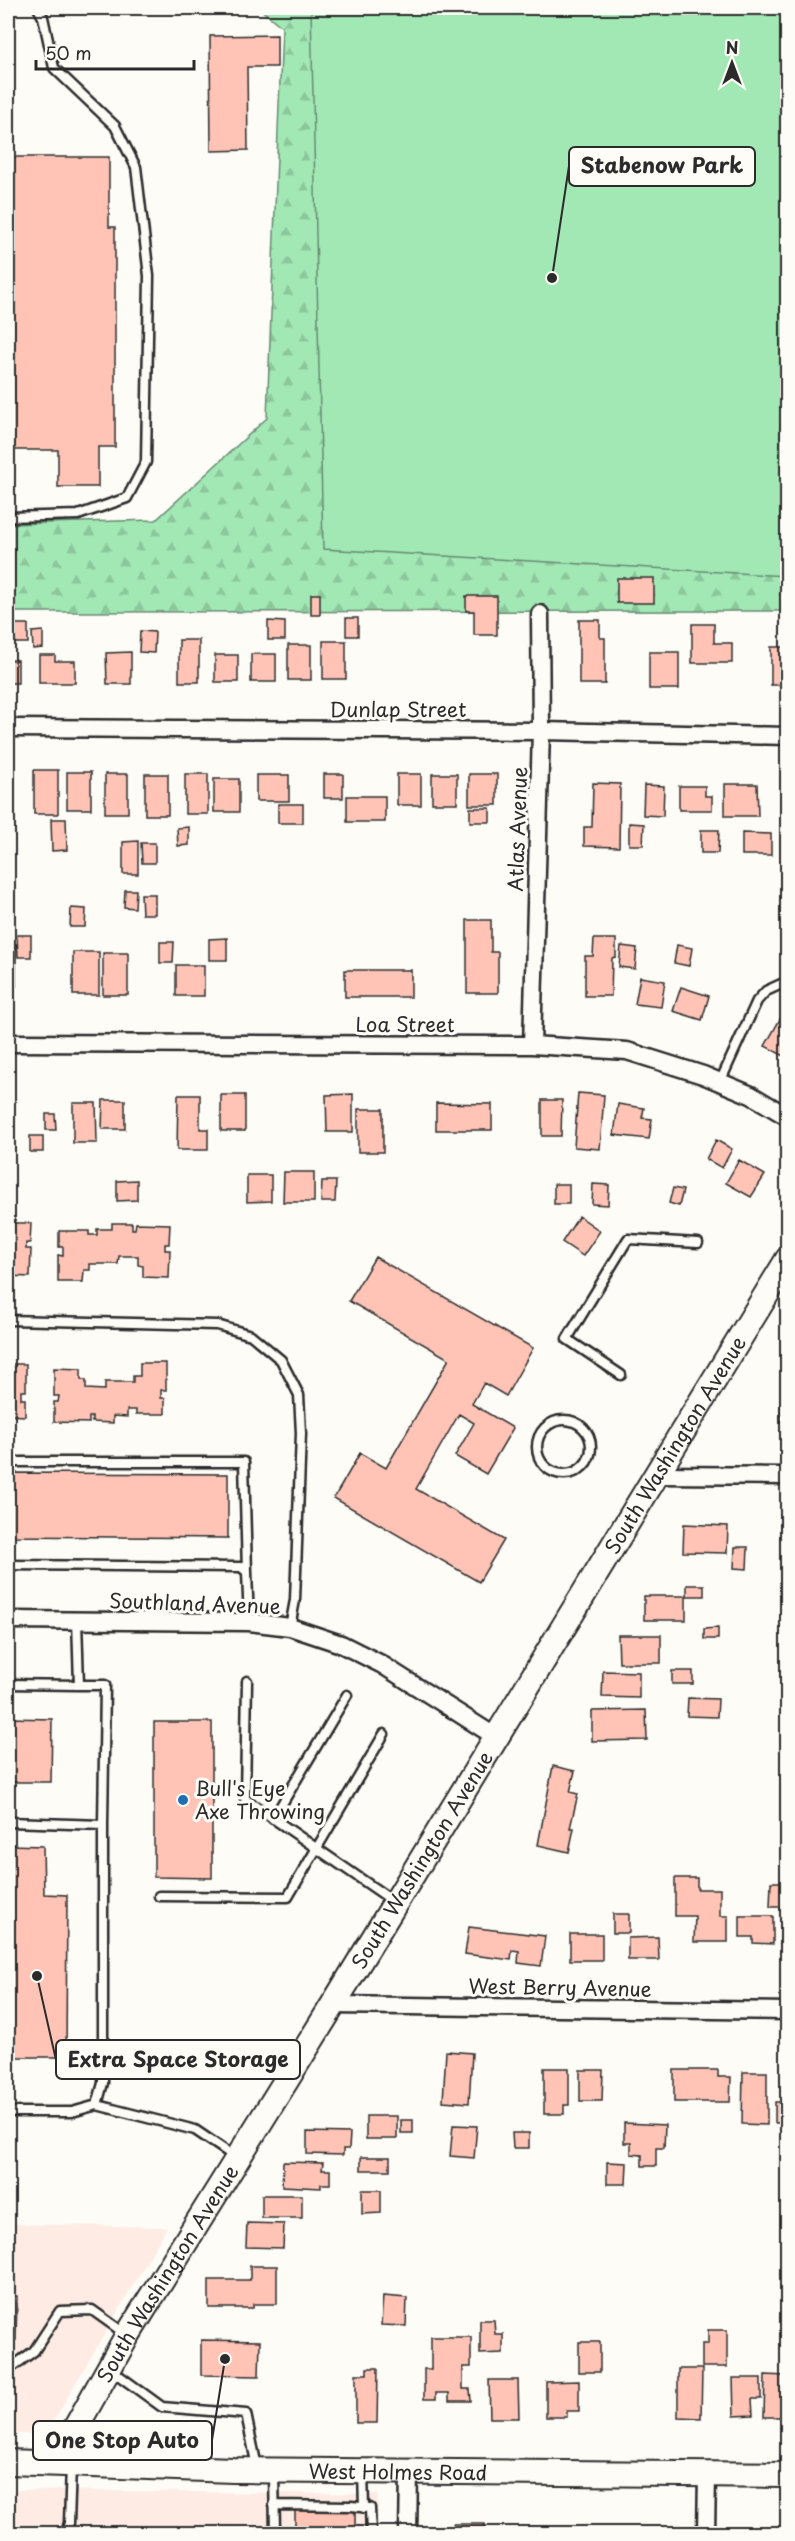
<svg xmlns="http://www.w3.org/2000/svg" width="795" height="2541" font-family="'Playpen Sans',sans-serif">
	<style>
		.built { fill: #feebe4 }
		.forest { fill: url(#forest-firs); stroke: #668a70; stroke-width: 1.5 }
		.green { fill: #a2e8b5; stroke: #668a70; stroke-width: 1.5 }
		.building { fill: #ffc4b6; stroke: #2b2b2b; stroke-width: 1.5 }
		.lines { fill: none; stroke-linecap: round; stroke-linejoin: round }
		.lane-casing { stroke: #2b2b2b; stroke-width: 13 }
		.street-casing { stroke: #2b2b2b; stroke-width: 21 }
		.secondary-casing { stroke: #2b2b2b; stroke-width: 28 }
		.lane { stroke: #fdfcf7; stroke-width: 8 }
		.street { stroke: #fdfcf7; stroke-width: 16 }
		.secondary { stroke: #fdfcf7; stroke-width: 24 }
		.poi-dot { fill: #1f6fb2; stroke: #fdfcf7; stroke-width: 2 }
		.labels { text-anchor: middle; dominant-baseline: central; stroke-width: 6; stroke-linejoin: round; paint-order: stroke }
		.street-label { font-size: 20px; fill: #2b2b2b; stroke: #fdfcf7 }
		.poi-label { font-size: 20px; fill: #2b2b2b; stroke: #fdfcf7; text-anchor: start }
		.leader { fill: none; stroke: #2b2b2b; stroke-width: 2 }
		.callout-dot { fill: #2b2b2b; stroke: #fdfcf7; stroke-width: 2 }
		.callout { fill: #fdfcf7; stroke: #2b2b2b; stroke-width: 2 }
		.callout-label { font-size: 21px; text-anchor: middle; font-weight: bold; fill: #2b2b2b }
	</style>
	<defs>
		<pattern id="forest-firs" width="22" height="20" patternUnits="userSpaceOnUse" patternTransform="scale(1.5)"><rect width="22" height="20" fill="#a2e8b5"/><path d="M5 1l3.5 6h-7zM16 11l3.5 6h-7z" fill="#8cc79c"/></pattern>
	</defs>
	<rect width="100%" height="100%" fill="#fdfcf7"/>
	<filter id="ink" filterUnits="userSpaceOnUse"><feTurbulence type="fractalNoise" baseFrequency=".0167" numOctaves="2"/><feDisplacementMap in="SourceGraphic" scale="12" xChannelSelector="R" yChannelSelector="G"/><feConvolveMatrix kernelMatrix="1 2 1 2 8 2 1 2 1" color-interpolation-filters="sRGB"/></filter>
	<g filter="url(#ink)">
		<!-- built -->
		<path class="built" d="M8,2224L167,2227L46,2434H8Z
			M8,2490L378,2494L377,2533L8,2534Z"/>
		<!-- forest -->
		<path class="forest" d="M259,8H613L787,533V611L8,612V524L156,520L267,418L282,27Z"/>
		<!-- green -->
		<path class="green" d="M311,8H787V576L323,549Z"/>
		<!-- building -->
		<path class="building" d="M277,35V67H247L248,150L211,151L210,36Z
			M8,157H109V227H115V447H98V487H58V450H8Z
			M617,578H654V603H617Z
			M311,594H320V615H311Z
			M466,596H497V635H474V611H466Z
			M346,618H358V636H346Z
			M579,620H600V638H605V684H579Z
			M268,621L285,622V640H268Z
			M14,624H28V643H14Z
			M692,624H714V643H732V663H692Z
			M43,631V648L33,649L32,632Z
			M140,631L155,632L154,653L139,652Z
			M179,640H199V682H179Z
			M323,641H346V679H323Z
			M288,645H311V680H288Z
			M771,647H788V685H771Z
			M131,652V684H107L106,653Z
			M649,652H679V689H649Z
			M251,654H276V682H251Z
			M39,655H55V661H75V683H39Z
			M215,655H238V682H215Z
			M8,660H18V683H8Z
			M34,770H58V814H34Z
			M67,772H91V809H67Z
			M105,774H128V813H105Z
			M145,774H168V815H145Z
			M185,774H208V814H185Z
			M324,774H343V798H324Z
			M397,774H421V805H397Z
			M432,774H457V803H432Z
			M469,774H497V805H469Z
			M256,775H289V801H256Z
			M214,779H239V812H214Z
			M593,783L620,784L619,847L584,846V827H592Z
			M725,784H757L758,816H725Z
			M644,785L664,786L663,816L643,815Z
			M679,786H705V796H712V810H679Z
			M782,786H788V810H781Z
			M347,796H385V822H347Z
			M278,804H303V823H278Z
			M470,808H490V822H470Z
			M51,819H66L67,850L52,851Z
			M629,823L644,824L643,845H629Z
			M189,827V845L178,846L177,828Z
			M701,830H719L718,853H701Z
			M742,833L771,834V855H742Z
			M138,841V874H123V842Z
			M141,843H155V863H142Z
			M125,890H136L135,908L124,907Z
			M141,894H155V914H142Z
			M71,908L86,909L85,927H70Z
			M467,920H491V952H498V993H467Z
			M17,935H31V957H18Z
			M227,938V960H209V939Z
			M594,939H616V957L612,958L611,996H585V956H593Z
			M160,942H174L173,963H160Z
			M8,944H16V986H8Z
			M677,945L692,948L689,966L674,963Z
			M621,946L637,948L635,969L619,967Z
			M73,952H99V995H73Z
			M103,953H128V995H103Z
			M176,965H204V996H176Z
			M345,970H411V997H345Z
			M640,977L665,981L661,1007L635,1004Z
			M681,987L709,996L702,1020L673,1011Z
			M788,1005V1058L765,1046Z
			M578,1093L604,1095L600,1149L574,1147Z
			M353,1094V1132H327L326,1095Z
			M178,1095H200V1129H208V1150H177Z
			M221,1095H245V1131H221Z
			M103,1100H125V1129H102Z
			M542,1100H562L561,1136H542Z
			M73,1103H96L97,1143H73Z
			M436,1103L492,1104V1130H436Z
			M618,1104L644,1108L642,1118L652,1119L649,1139L614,1135Z
			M358,1109H383V1152H358Z
			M46,1114H55L56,1130H46Z
			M30,1136H43V1152H30Z
			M716,1140L732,1149L722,1168L706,1159Z
			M739,1160L765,1175L751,1197L726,1183Z
			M284,1172H314V1202H283Z
			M247,1175H271V1201L247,1202Z
			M137,1180V1200L117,1201V1181Z
			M322,1181H336L335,1202H321Z
			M554,1184H569V1204H554Z
			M593,1184L609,1185L608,1205L592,1204Z
			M673,1188L683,1190L679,1206L669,1203Z
			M579,1216L600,1231L583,1256L562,1242Z
			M8,1223H31L30,1243H26V1249H31L30,1277L8,1276Z
			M112,1223H132V1229H135L136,1223L170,1224L169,1244H165V1250H170L169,1278L143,1277V1266L138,1265V1256H119L118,1264H90V1270H84L83,1282H58V1255L63,1256V1247H59V1231H89V1235H97V1229H112Z
			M375,1257L533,1348L506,1396L484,1383L472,1404L513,1428L486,1474L455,1456L474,1423L459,1414L416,1489L504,1540L479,1582L334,1498L360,1453L386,1468L449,1359L349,1301Z
			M140,1363H166V1390H161V1398H165V1414H136V1410H127V1417L113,1416V1423L92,1422V1417H89V1423L54,1422V1402H58L59,1396H54V1368L81,1369V1380H86V1389L105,1390V1382H133V1376H140Z
			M8,1364H26V1391H21V1399H25V1416L8,1415Z
			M781,1400H788V1423H781Z
			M8,1473L228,1474V1538L8,1536Z
			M684,1524L728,1526L727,1553L683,1552Z
			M735,1547H748L747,1569L734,1568Z
			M687,1585H704V1596H687Z
			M644,1596H686V1620H644Z
			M718,1628V1639H704V1629Z
			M618,1635H661V1663H619Z
			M603,1671L639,1672V1698L602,1697Z
			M672,1671H693V1684H672Z
			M688,1698L718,1699L717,1717L687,1716Z
			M646,1710L647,1740L592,1741V1711Z
			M8,1718L52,1719L51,1782H8Z
			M154,1722H212V1878L154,1877Z
			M553,1766L575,1771L570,1792L578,1794L570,1828H574L569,1852L538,1845Z
			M8,1845L43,1846L44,1894L67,1895L66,2057H8Z
			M675,1878H697V1889H720V1916H728V1942H694L695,1916H675Z
			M771,1882H787L786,1907H770Z
			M613,1914H629V1933H613Z
			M740,1916H773V1944L753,1943V1937H740Z
			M469,1927L545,1936L541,1966L518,1963L519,1951L512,1950L511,1960L465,1954Z
			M570,1934H602V1960H570Z
			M658,1937L659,1960H628V1938Z
			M446,2051L472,2053L469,2103L443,2101Z
			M544,2068H569V2105H564V2114H544Z
			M580,2070H603L602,2101H580Z
			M674,2070H718V2077H731L730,2102H674Z
			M743,2072H767V2125L742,2124Z
			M775,2102H788V2123H775Z
			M366,2116H397V2139H366Z
			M401,2120H413V2133H401Z
			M624,2123L665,2125L664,2148H656V2166H642V2155L631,2154V2143H624Z
			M453,2125L477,2126L474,2158L450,2156Z
			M307,2132L350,2133L349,2149H343V2155L307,2154Z
			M512,2133H529V2148H513Z
			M361,2157H390V2170H361Z
			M283,2162L323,2163L322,2170H330V2184H321V2188L282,2186Z
			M607,2162L627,2163L626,2184H607Z
			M362,2190H381V2213L362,2214Z
			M262,2195H302V2218H262Z
			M247,2223L284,2224L283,2248L246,2247Z
			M250,2266H277V2304H253V2308H209V2280H250Z
			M8,2296H17L16,2340H8Z
			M383,2296L407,2298L406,2326L381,2325Z
			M480,2320H494L495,2334H503V2353L480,2354Z
			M708,2330H727V2367H702V2344H708Z
			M431,2337H471V2367H463V2389H470L471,2401H449V2393H436V2399H424V2369H431Z
			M201,2340L260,2341L259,2376L201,2375Z
			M579,2342H600V2372H579Z
			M367,2368H378L377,2423H356V2374H367Z
			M678,2369H702L701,2418L678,2417Z
			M765,2375L786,2376L785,2417H764Z
			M733,2378H761V2399H752L753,2415L734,2416Z
			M489,2380H518L519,2418H490Z
			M579,2381V2411H567V2417H546V2382Z
			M295,2510H355V2534H295Z
			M453,2524H485V2534H453Z"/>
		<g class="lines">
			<!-- lane casing -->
			<g class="lane-casing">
				<path id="lane" d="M8,517L78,515L127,498L146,462L149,276L136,167L115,126L54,68L43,17L38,8
					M720,1082L757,1001L766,991L788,981
					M8,1320L217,1325L251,1335L281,1360L299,1395L301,1433L295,1600L290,1627
					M621,1375L567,1339L628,1239L698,1243
					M537 1447a27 27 0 1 1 54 0a27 27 0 1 1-54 0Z
					M8,1462H244L247,1572
					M8,1565L241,1567L247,1572L249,1622
					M247,1681L245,1799L393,1901
					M8,1684L79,1685L77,1620
					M79,1685H105L103,1825
					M273,1819L347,1695
					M8,1822L103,1825V2083L97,2105L72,2112H8
					M159,1896L288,1897L384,1734
					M97,2105L195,2130L235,2157
					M110,2369L162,2407L246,2414L257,2467
					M8,2370L34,2351L60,2311L92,2310L127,2335
					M274,2471L275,2534
					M363,2472L364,2508
					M274,2505L351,2506L370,2508L371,2534
					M65,2534L69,2523L71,2466"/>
			</g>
			<!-- street casing -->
			<g class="street-casing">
				<path id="street" d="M8,728L541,731L788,736
					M8,1043L532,1045L627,1051L703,1075L751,1095L788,1117
					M532,1045L541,731L540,614
					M656,1475L788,1476
					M8,1620L249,1622L290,1627L341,1644L381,1664L496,1737
					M333,2005L788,2011
					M408,2534L409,2472
					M706,2534L707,2474"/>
			</g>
			<!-- secondary casing -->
			<g class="secondary-casing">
				<g id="secondary">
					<path id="s1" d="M8,2462L233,2470L788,2475"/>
					<path id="s2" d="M71,2464L75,2429L127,2336L333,2005L788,1259"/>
				</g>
			</g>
			<!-- lane -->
			<use href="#lane" class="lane"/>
			<!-- street -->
			<use href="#street" class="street"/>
			<!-- secondary -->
			<use href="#secondary" class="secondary"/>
		</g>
	</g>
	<!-- markers -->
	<circle class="poi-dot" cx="183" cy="1800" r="6"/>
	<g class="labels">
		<!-- street labels -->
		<g class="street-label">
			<text x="398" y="709">Dunlap Street</text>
			<text transform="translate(517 829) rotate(-88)">Atlas Avenue</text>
			<text x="405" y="1024">Loa Street</text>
			<text stroke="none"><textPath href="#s2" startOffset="1188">South Washington Avenue</textPath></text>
			<text transform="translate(195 1603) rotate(2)">Southland Avenue</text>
			<text stroke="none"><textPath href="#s2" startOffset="702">South Washington Avenue</textPath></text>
			<text transform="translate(560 1987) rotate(1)">West Berry Avenue</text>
			<text stroke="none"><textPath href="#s2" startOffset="216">South Washington Avenue</textPath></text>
			<text stroke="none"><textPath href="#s1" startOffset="390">West Holmes Road</textPath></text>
		</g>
		<!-- poi labels -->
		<g class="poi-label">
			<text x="195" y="1788">Bull's Eye<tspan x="195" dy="23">Axe Throwing</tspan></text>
		</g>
	</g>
	<!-- callouts -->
	<path class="leader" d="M552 278L569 166M37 1976L56 2060M225 2359L212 2440"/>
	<g class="callout-dot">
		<circle cx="552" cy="278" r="6"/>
		<circle cx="37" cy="1976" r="6"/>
		<circle cx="225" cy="2359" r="6"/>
	</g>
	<g class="callout">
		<rect x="569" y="147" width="186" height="39" rx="6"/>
		<rect x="56" y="2040" width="244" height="39" rx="6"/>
		<rect x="33" y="2421" width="179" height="39" rx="6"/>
	</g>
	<g class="callout-label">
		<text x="662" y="173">Stabenow Park</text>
		<text x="178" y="2067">Extra Space Storage</text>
		<text x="122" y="2448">One Stop Auto</text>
	</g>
	<!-- margin -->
	<rect width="795" height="2541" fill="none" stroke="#fdfcf7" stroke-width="30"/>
	<rect x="15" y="15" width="765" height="2511" fill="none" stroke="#2b2b2b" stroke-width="2" filter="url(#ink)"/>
	<!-- north arrow -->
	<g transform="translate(732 63)" stroke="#fdfcf7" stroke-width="4.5" paint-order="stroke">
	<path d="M0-4.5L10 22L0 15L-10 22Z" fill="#2b2b2b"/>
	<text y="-9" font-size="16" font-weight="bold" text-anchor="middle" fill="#2b2b2b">N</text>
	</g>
	<!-- scale -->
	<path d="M36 60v9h158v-9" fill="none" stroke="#2b2b2b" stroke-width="3"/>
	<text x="45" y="60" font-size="18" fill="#2b2b2b" stroke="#fdfcf7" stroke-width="4.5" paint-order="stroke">50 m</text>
</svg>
